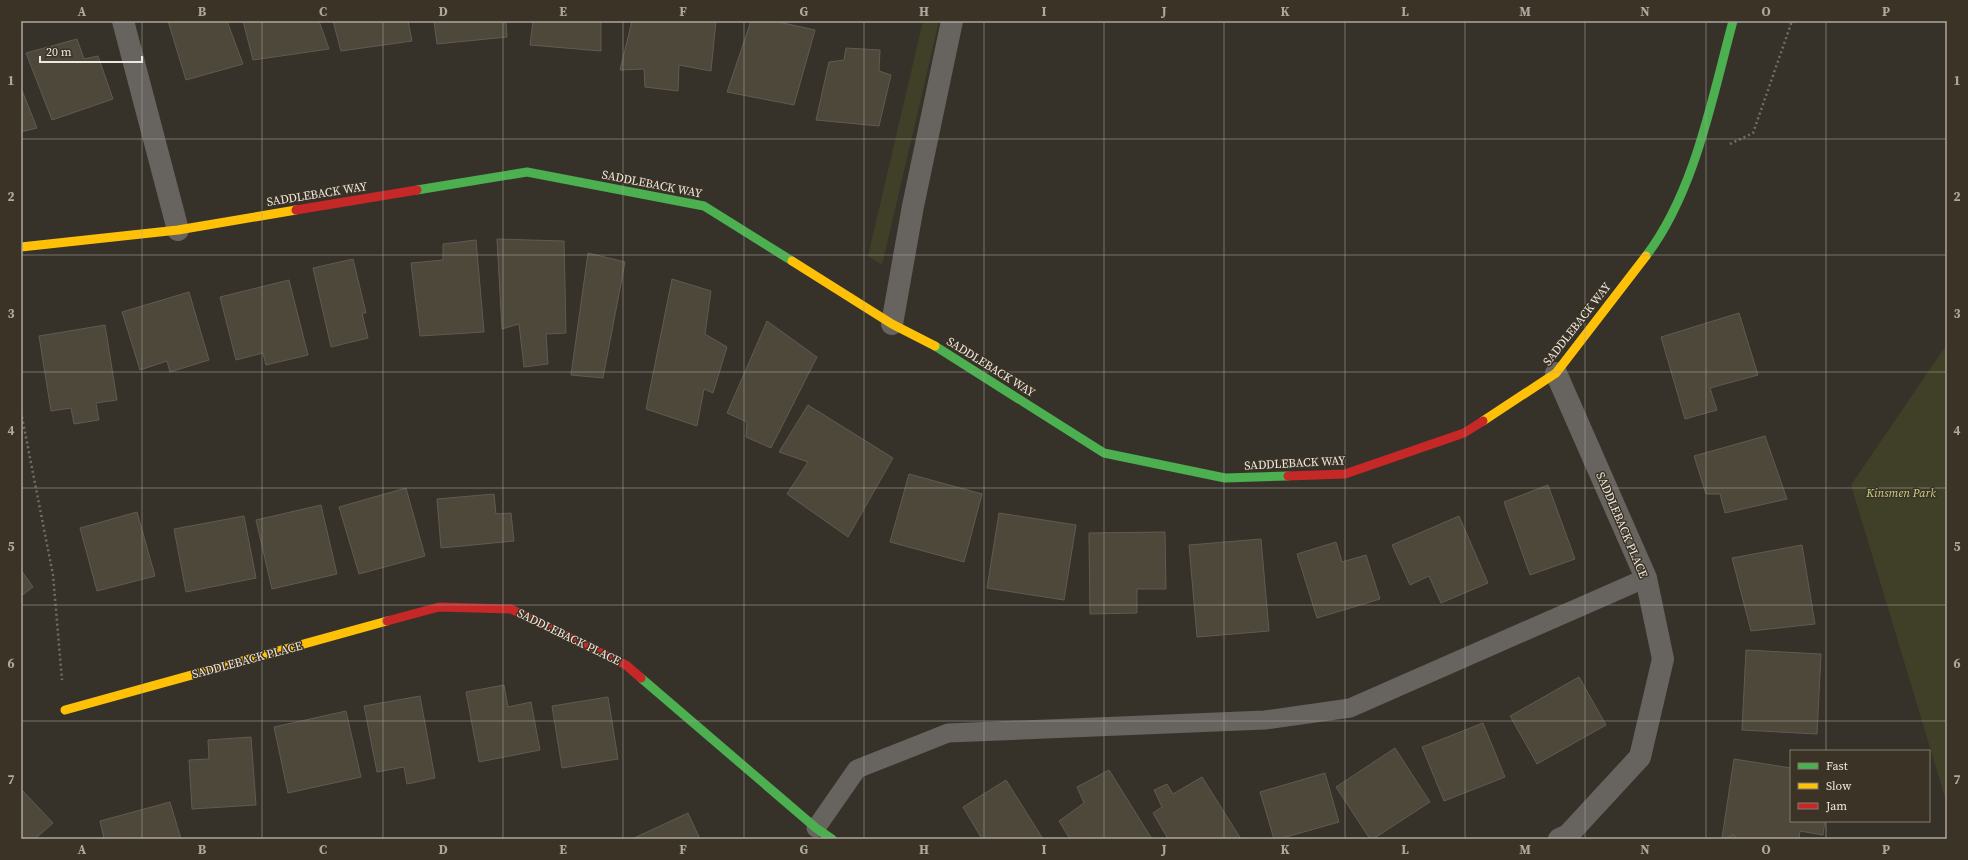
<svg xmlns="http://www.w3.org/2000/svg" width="1968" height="860" font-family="'Source Serif 4',serif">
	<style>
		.green { fill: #3f4027 }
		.building { fill: #4e483b; stroke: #5f5b54 }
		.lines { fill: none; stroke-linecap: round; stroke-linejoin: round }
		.path { stroke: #716d67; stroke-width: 2.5; stroke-dasharray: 2 3; stroke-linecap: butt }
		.lane { stroke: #67635e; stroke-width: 19 }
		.street { stroke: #67635e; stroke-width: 22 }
		.fast { stroke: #4caf50; stroke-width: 9 }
		.slow { stroke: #ffc107; stroke-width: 9 }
		.jam { stroke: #c62828; stroke-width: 9 }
		.grid { fill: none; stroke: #ada8a0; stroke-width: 1; stroke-opacity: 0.55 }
		.labels { text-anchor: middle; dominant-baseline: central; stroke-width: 3; stroke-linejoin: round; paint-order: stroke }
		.street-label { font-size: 12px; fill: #ede7df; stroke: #3b3325 }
		.park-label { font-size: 12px; font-style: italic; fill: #cbd186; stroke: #3b3325 }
		.neatline { fill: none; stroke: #ada8a0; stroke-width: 1.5 }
		.grid-label { font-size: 13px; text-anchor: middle; font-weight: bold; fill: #ada8a0 }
	</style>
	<rect width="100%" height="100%" fill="#36322a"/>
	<!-- green -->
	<path class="green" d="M923,21H939L882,265L868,256Z
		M1947,344V804L1851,485Z"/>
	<!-- building -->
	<path class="building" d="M168,21H227L243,64L186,80Z
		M243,21H319L329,49L253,60Z
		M333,21H408L412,41L341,51Z
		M434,21H506L507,37L437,44Z
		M533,21H601V51L530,45Z
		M632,21H716L711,71L679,65L678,91L645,87L644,69L620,70Z
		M751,21H774L815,30L794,105L727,92Z
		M77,39L84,59L98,56L113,99L52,120L26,53Z
		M846,48L880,50L879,71L891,75L879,126L816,120L829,62L844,60Z
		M21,88L37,128L21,132Z
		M497,239L564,241L566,333L546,334L548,364L524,367L519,324L502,329Z
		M476,240L484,332L420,336L411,263L443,260V244Z
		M588,253L625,262L603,378L571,375Z
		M353,259L366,313H362L368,338L331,347L313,268Z
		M672,279L711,291L705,334L727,347L713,393L704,389L697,426L646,409Z
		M289,280L308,355L266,365L263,353L236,360L220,297Z
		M189,292L209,360L170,372L167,361L140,370L122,312Z
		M1739,313L1758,375L1710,388L1717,410L1685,419L1661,337Z
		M767,321L817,357L771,448L746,437L747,422L727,413Z
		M105,325L117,400L96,403L99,420L74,424L71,408L51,411L39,336Z
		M808,405L893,458L848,537L787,494L808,462L779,452Z
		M1765,436L1787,499L1725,513L1720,494H1706L1694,456Z
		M909,474L982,494L964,562L890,542Z
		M1548,485L1575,559L1530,575L1504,502Z
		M406,488L425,556L359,574L339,507Z
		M494,494L496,514L511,513L514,541L441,548L437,499Z
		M321,505L337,574L272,589L256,520Z
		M137,512L155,576L97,591L80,528Z
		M999,513L1076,525L1064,600L987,588Z
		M244,516L256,578L186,592L174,529Z
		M1459,516L1488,583L1441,603L1429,576L1410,585L1392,545Z
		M1165,532L1166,589H1137V613L1090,614L1089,533Z
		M1261,539L1269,631L1197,637L1189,545Z
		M1336,542L1342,562L1366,555L1380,599L1317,618L1297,554Z
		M1802,545L1815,624L1751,631L1732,558Z
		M21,570L33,587L21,596Z
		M1746,650L1821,654L1817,734L1742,730Z
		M1579,677L1606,725L1537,764L1510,716Z
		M504,685L508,707L531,702L540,750L479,762L466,692Z
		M420,696L435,778L407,784L404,767L377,772L364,706Z
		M608,697L618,759L562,768L552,706Z
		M346,711L361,777L288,793L274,727Z
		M1483,723L1505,777L1444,801L1422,747Z
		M251,737L256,805L192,809L189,760L209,759L208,740Z
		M1395,748L1430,802L1373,839H1370L1336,787Z
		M1734,759L1791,768V821H1825L1823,835L1800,831L1799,839L1722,838Z
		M1109,770L1152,839H1070L1059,821L1084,803L1077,787Z
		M1325,773L1339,822L1279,839H1274L1260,792Z
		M1202,777L1241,839H1168L1153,813L1162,807L1154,790L1167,784L1173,794Z
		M1006,780L1043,839H982L963,807Z
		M21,789L53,823L35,839H21Z
		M170,802L181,839H104L100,821Z
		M688,813L700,839H632Z
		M1733,834L1737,839H1727Z"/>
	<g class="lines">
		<!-- path -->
		<path class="path" d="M1730,144L1753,133L1792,21
			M21,412L53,575L62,680"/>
		<!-- lane -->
		<path class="lane" d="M816,828L857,769L948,733L1265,720L1350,708L1646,578"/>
		<!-- street -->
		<path class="street" d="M123,21L178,230
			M892,324L913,206L952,21
			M1556,373L1646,578L1663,659L1640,757L1568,835L1559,839"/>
		<!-- fast -->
		<path class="fast" d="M417,190L527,172L704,206L792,261
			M1646,256C1695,192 1712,98 1733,21
			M935,346L1104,453L1225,478L1288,476
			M641,678L816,828L832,839"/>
		<!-- slow -->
		<path class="slow" d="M21,247L178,230L296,210
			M792,261L892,324L935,346
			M1483,421L1556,373L1646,256
			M65,710L387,621"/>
		<!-- jam -->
		<path class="jam" d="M296,210L417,190
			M1288,476L1345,474L1464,433L1483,421
			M387,621L439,607L511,609L626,665L641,678"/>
	</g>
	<!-- grid -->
	<path class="grid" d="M142,21V839M262,21V839M383,21V839M503,21V839M623,21V839M744,21V839M864,21V839M984,21V839M1104,21V839M1224,21V839M1345,21V839M1465,21V839M1585,21V839M1706,21V839M1826,21V751M21,139H1947M21,255H1947M21,372H1947M21,488H1947M21,605H1947M21,721H1947M1826,821V839"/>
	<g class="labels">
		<!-- street labels -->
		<g class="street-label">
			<text transform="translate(652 184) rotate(11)">SADDLEBACK WAY</text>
			<text transform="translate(317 194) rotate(-9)">SADDLEBACK WAY</text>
			<text transform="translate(1577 324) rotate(-52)">SADDLEBACK WAY</text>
			<text transform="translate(991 367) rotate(32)">SADDLEBACK WAY</text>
			<text transform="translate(1295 463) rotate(-3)">SADDLEBACK WAY</text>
			<text transform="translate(1622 525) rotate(67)">SADDLEBACK PLACE</text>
			<text transform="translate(569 637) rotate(26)">SADDLEBACK PLACE</text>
			<text transform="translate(247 660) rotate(-15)">SADDLEBACK PLACE</text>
		</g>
		<!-- park labels -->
		<g class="park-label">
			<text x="1901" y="493">Kinsmen Park</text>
		</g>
	</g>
	<!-- border -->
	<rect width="1968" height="860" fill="none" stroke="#3b3325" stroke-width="44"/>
	<!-- legend -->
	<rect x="1790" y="750" width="140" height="72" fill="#3b3325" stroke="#827b6f"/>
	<rect x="1798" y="763" width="20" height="6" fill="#4caf50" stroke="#827b6f"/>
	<text x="1826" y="770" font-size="12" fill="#ede7df">Fast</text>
	<rect x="1798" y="783" width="20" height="6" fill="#ffc107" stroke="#827b6f"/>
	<text x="1826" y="790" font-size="12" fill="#ede7df">Slow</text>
	<rect x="1798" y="803" width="20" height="6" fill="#c62828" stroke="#827b6f"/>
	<text x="1826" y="810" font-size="12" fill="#ede7df">Jam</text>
	<!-- scale -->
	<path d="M40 56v6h102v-6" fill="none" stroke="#ede7df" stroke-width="2"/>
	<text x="46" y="56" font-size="12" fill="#ede7df" stroke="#3b3325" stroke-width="3" paint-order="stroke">20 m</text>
	<rect x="22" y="22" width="1924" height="816" class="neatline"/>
	<g class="grid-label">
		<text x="82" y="16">A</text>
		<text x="202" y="16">B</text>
		<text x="323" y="16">C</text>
		<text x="443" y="16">D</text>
		<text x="563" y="16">E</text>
		<text x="683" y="16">F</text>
		<text x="804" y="16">G</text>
		<text x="924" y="16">H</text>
		<text x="1044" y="16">I</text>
		<text x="1164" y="16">J</text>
		<text x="1285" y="16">K</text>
		<text x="1405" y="16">L</text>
		<text x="1525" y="16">M</text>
		<text x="1645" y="16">N</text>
		<text x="1766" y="16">O</text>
		<text x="1886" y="16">P</text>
		<text x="11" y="85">1</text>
		<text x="1957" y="85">1</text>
		<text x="11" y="201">2</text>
		<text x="1957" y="201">2</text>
		<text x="11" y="318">3</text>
		<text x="1957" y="318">3</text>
		<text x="11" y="435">4</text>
		<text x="1957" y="435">4</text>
		<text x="11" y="551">5</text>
		<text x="1957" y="551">5</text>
		<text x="11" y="668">6</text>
		<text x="1957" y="668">6</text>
		<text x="11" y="784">7</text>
		<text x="1957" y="784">7</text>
		<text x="82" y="854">A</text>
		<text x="202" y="854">B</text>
		<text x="323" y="854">C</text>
		<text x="443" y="854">D</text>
		<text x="563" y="854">E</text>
		<text x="683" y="854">F</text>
		<text x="804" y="854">G</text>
		<text x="924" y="854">H</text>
		<text x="1044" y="854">I</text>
		<text x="1164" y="854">J</text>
		<text x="1285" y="854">K</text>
		<text x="1405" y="854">L</text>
		<text x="1525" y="854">M</text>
		<text x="1645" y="854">N</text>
		<text x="1766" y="854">O</text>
		<text x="1886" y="854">P</text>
	</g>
</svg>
